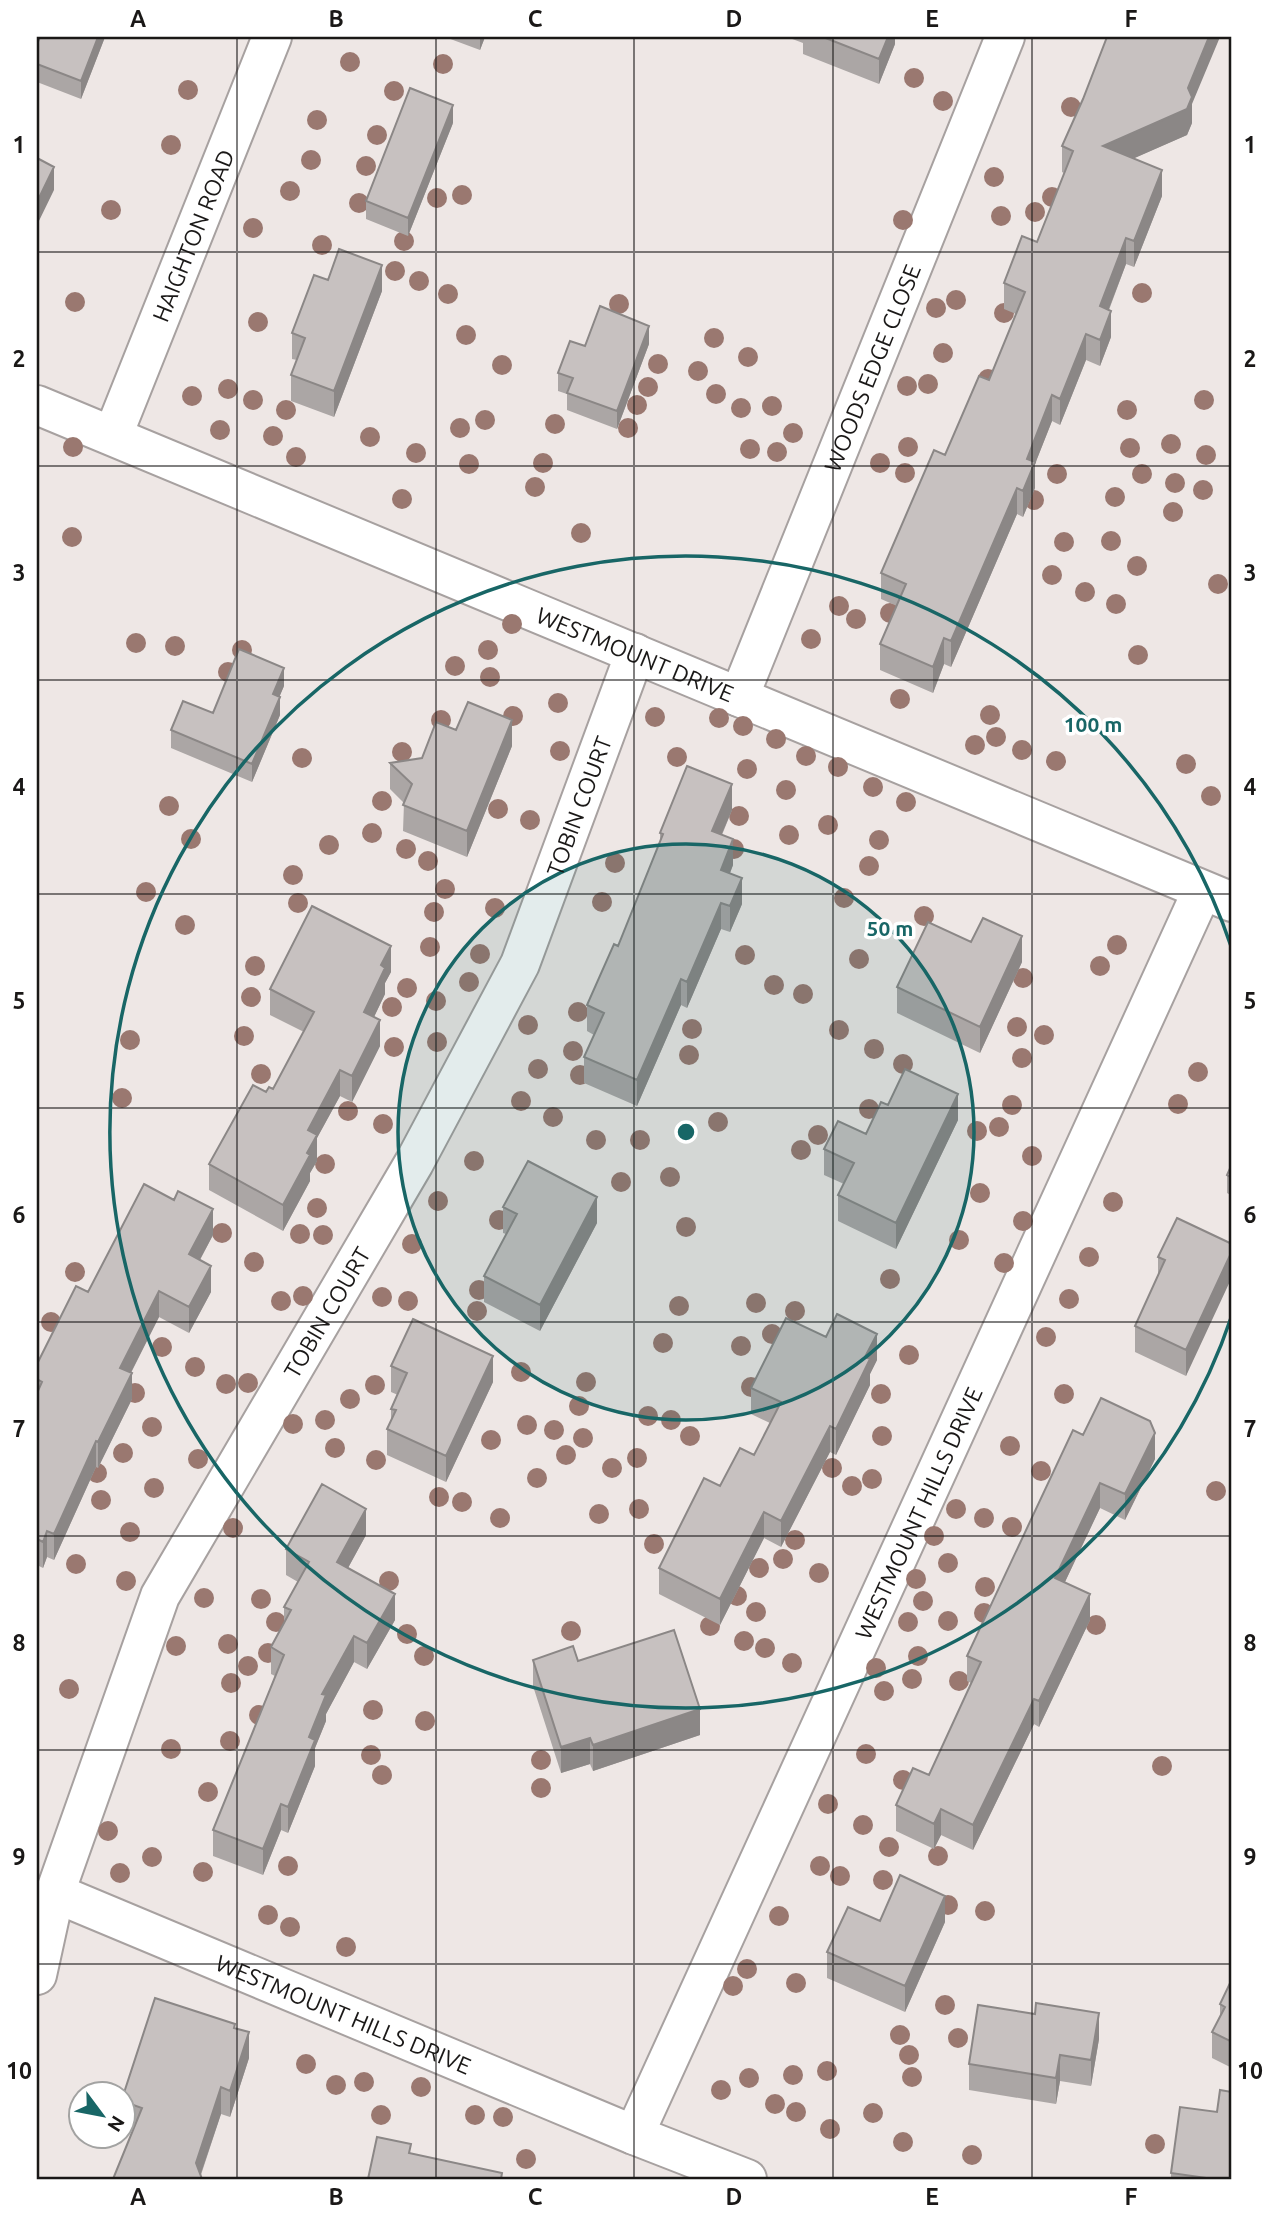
<svg xmlns="http://www.w3.org/2000/svg" width="1269" height="2216" font-family="Ubuntu,sans-serif">
	<style>
		.lines { fill: none; stroke-linecap: round; stroke-linejoin: round }
		.minor-casing { stroke: #a7a1a0; stroke-width: 42 }
		.minor { stroke: #fff; stroke-width: 38 }
		.tree { fill: #9a7870 }
		.wall { fill: #aba6a5 }
		.shaded-wall { fill: #8b8786 }
		.building { fill: #c7c1c0; stroke: #8b8786; stroke-width: 2 }
		.grid { fill: none; stroke: #1a1817; stroke-width: 2; stroke-opacity: 0.55 }
		.ring { fill: none; stroke: #186666; stroke-width: 3.5 }
		.labels { text-anchor: middle; dominant-baseline: central; stroke-width: 7; stroke-linejoin: round; paint-order: stroke }
		.street-label { font-size: 23px; fill: #1a1817; stroke: #fff }
		.centre { fill: #186666; stroke: #fff; stroke-width: 3.5 }
		.ring-label { font-size: 21px; text-anchor: middle; font-weight: bold; fill: #186666; stroke: #fff; stroke-width: 7; stroke-linejoin: round; paint-order: stroke }
		.neatline { fill: none; stroke: #1a1817; stroke-width: 2.5 }
		.grid-label { font-size: 23px; text-anchor: middle; font-weight: bold; fill: #1a1817 }
	</style>
	<rect width="100%" height="100%" fill="#eee7e5"/>
	<g class="lines">
		<!-- minor casing -->
		<g class="minor-casing">
			<g id="minor">
				<path id="s1" d="M37,405L1232,902"/>
				<path id="s2" d="M113,435L272,37"/>
				<path id="s3" d="M739,697L1005,37"/>
				<path id="s4" d="M55,1893L634,2135L747,2179"/>
				<path id="s5" d="M37,1975L55,1893L160,1596L414,1163L520,964L635,653"/>
				<path id="s6" d="M634,2135L1202,891"/>
			</g>
		</g>
		<!-- minor -->
		<use href="#minor" class="minor"/>
	</g>
	<!-- trees -->
	<g class="tree">
		<circle cx="350" cy="62" r="10"/>
		<circle cx="443" cy="64" r="10"/>
		<circle cx="914" cy="78" r="10"/>
		<circle cx="188" cy="90" r="10"/>
		<circle cx="394" cy="91" r="10"/>
		<circle cx="943" cy="101" r="10"/>
		<circle cx="1071" cy="107" r="10"/>
		<circle cx="317" cy="120" r="10"/>
		<circle cx="377" cy="135" r="10"/>
		<circle cx="171" cy="145" r="10"/>
		<circle cx="311" cy="160" r="10"/>
		<circle cx="366" cy="166" r="10"/>
		<circle cx="994" cy="177" r="10"/>
		<circle cx="290" cy="191" r="10"/>
		<circle cx="462" cy="195" r="10"/>
		<circle cx="1052" cy="197" r="10"/>
		<circle cx="437" cy="198" r="10"/>
		<circle cx="359" cy="203" r="10"/>
		<circle cx="111" cy="210" r="10"/>
		<circle cx="1035" cy="212" r="10"/>
		<circle cx="1001" cy="216" r="10"/>
		<circle cx="903" cy="220" r="10"/>
		<circle cx="253" cy="228" r="10"/>
		<circle cx="404" cy="241" r="10"/>
		<circle cx="322" cy="245" r="10"/>
		<circle cx="395" cy="271" r="10"/>
		<circle cx="419" cy="281" r="10"/>
		<circle cx="1142" cy="293" r="10"/>
		<circle cx="448" cy="294" r="10"/>
		<circle cx="956" cy="300" r="10"/>
		<circle cx="75" cy="302" r="10"/>
		<circle cx="619" cy="304" r="10"/>
		<circle cx="936" cy="308" r="10"/>
		<circle cx="1004" cy="313" r="10"/>
		<circle cx="258" cy="322" r="10"/>
		<circle cx="466" cy="335" r="10"/>
		<circle cx="714" cy="338" r="10"/>
		<circle cx="943" cy="353" r="10"/>
		<circle cx="748" cy="357" r="10"/>
		<circle cx="658" cy="364" r="10"/>
		<circle cx="502" cy="365" r="10"/>
		<circle cx="698" cy="371" r="10"/>
		<circle cx="988" cy="379" r="10"/>
		<circle cx="928" cy="384" r="10"/>
		<circle cx="907" cy="386" r="10"/>
		<circle cx="648" cy="387" r="10"/>
		<circle cx="228" cy="389" r="10"/>
		<circle cx="716" cy="394" r="10"/>
		<circle cx="192" cy="396" r="10"/>
		<circle cx="253" cy="400" r="10"/>
		<circle cx="1204" cy="400" r="10"/>
		<circle cx="637" cy="405" r="10"/>
		<circle cx="772" cy="406" r="10"/>
		<circle cx="741" cy="408" r="10"/>
		<circle cx="286" cy="410" r="10"/>
		<circle cx="1127" cy="410" r="10"/>
		<circle cx="485" cy="420" r="10"/>
		<circle cx="555" cy="424" r="10"/>
		<circle cx="460" cy="428" r="10"/>
		<circle cx="628" cy="428" r="10"/>
		<circle cx="220" cy="430" r="10"/>
		<circle cx="793" cy="433" r="10"/>
		<circle cx="273" cy="436" r="10"/>
		<circle cx="370" cy="437" r="10"/>
		<circle cx="1171" cy="444" r="10"/>
		<circle cx="73" cy="447" r="10"/>
		<circle cx="908" cy="447" r="10"/>
		<circle cx="1130" cy="448" r="10"/>
		<circle cx="750" cy="449" r="10"/>
		<circle cx="777" cy="452" r="10"/>
		<circle cx="416" cy="453" r="10"/>
		<circle cx="1206" cy="455" r="10"/>
		<circle cx="296" cy="457" r="10"/>
		<circle cx="543" cy="463" r="10"/>
		<circle cx="880" cy="463" r="10"/>
		<circle cx="469" cy="464" r="10"/>
		<circle cx="905" cy="473" r="10"/>
		<circle cx="1057" cy="474" r="10"/>
		<circle cx="1142" cy="474" r="10"/>
		<circle cx="1175" cy="483" r="10"/>
		<circle cx="535" cy="487" r="10"/>
		<circle cx="1203" cy="490" r="10"/>
		<circle cx="1115" cy="497" r="10"/>
		<circle cx="402" cy="499" r="10"/>
		<circle cx="1034" cy="500" r="10"/>
		<circle cx="1173" cy="512" r="10"/>
		<circle cx="581" cy="533" r="10"/>
		<circle cx="72" cy="537" r="10"/>
		<circle cx="1111" cy="541" r="10"/>
		<circle cx="1064" cy="542" r="10"/>
		<circle cx="1137" cy="566" r="10"/>
		<circle cx="1052" cy="575" r="10"/>
		<circle cx="1218" cy="584" r="10"/>
		<circle cx="1085" cy="592" r="10"/>
		<circle cx="1116" cy="604" r="10"/>
		<circle cx="839" cy="606" r="10"/>
		<circle cx="890" cy="613" r="10"/>
		<circle cx="856" cy="619" r="10"/>
		<circle cx="512" cy="624" r="10"/>
		<circle cx="811" cy="639" r="10"/>
		<circle cx="136" cy="643" r="10"/>
		<circle cx="175" cy="646" r="10"/>
		<circle cx="242" cy="650" r="10"/>
		<circle cx="488" cy="650" r="10"/>
		<circle cx="1138" cy="655" r="10"/>
		<circle cx="455" cy="666" r="10"/>
		<circle cx="228" cy="672" r="10"/>
		<circle cx="490" cy="677" r="10"/>
		<circle cx="900" cy="699" r="10"/>
		<circle cx="558" cy="703" r="10"/>
		<circle cx="990" cy="715" r="10"/>
		<circle cx="513" cy="716" r="10"/>
		<circle cx="655" cy="717" r="10"/>
		<circle cx="719" cy="718" r="10"/>
		<circle cx="441" cy="720" r="10"/>
		<circle cx="743" cy="726" r="10"/>
		<circle cx="996" cy="737" r="10"/>
		<circle cx="776" cy="739" r="10"/>
		<circle cx="975" cy="745" r="10"/>
		<circle cx="1022" cy="750" r="10"/>
		<circle cx="560" cy="751" r="10"/>
		<circle cx="402" cy="752" r="10"/>
		<circle cx="806" cy="756" r="10"/>
		<circle cx="677" cy="757" r="10"/>
		<circle cx="302" cy="758" r="10"/>
		<circle cx="1056" cy="761" r="10"/>
		<circle cx="1186" cy="764" r="10"/>
		<circle cx="838" cy="767" r="10"/>
		<circle cx="747" cy="769" r="10"/>
		<circle cx="873" cy="787" r="10"/>
		<circle cx="786" cy="790" r="10"/>
		<circle cx="1211" cy="796" r="10"/>
		<circle cx="382" cy="801" r="10"/>
		<circle cx="906" cy="802" r="10"/>
		<circle cx="169" cy="806" r="10"/>
		<circle cx="498" cy="809" r="10"/>
		<circle cx="739" cy="816" r="10"/>
		<circle cx="530" cy="820" r="10"/>
		<circle cx="828" cy="825" r="10"/>
		<circle cx="372" cy="833" r="10"/>
		<circle cx="789" cy="835" r="10"/>
		<circle cx="191" cy="839" r="10"/>
		<circle cx="879" cy="840" r="10"/>
		<circle cx="329" cy="845" r="10"/>
		<circle cx="406" cy="849" r="10"/>
		<circle cx="734" cy="849" r="10"/>
		<circle cx="428" cy="861" r="10"/>
		<circle cx="615" cy="863" r="10"/>
		<circle cx="869" cy="866" r="10"/>
		<circle cx="293" cy="875" r="10"/>
		<circle cx="445" cy="889" r="10"/>
		<circle cx="146" cy="892" r="10"/>
		<circle cx="844" cy="898" r="10"/>
		<circle cx="602" cy="902" r="10"/>
		<circle cx="298" cy="903" r="10"/>
		<circle cx="495" cy="908" r="10"/>
		<circle cx="434" cy="912" r="10"/>
		<circle cx="924" cy="916" r="10"/>
		<circle cx="185" cy="925" r="10"/>
		<circle cx="1117" cy="945" r="10"/>
		<circle cx="430" cy="947" r="10"/>
		<circle cx="480" cy="954" r="10"/>
		<circle cx="745" cy="955" r="10"/>
		<circle cx="859" cy="959" r="10"/>
		<circle cx="255" cy="966" r="10"/>
		<circle cx="1100" cy="966" r="10"/>
		<circle cx="1023" cy="978" r="10"/>
		<circle cx="469" cy="982" r="10"/>
		<circle cx="774" cy="985" r="10"/>
		<circle cx="407" cy="988" r="10"/>
		<circle cx="803" cy="994" r="10"/>
		<circle cx="251" cy="997" r="10"/>
		<circle cx="436" cy="1001" r="10"/>
		<circle cx="392" cy="1007" r="10"/>
		<circle cx="578" cy="1012" r="10"/>
		<circle cx="528" cy="1025" r="10"/>
		<circle cx="1017" cy="1027" r="10"/>
		<circle cx="692" cy="1029" r="10"/>
		<circle cx="839" cy="1030" r="10"/>
		<circle cx="1044" cy="1035" r="10"/>
		<circle cx="244" cy="1036" r="10"/>
		<circle cx="130" cy="1040" r="10"/>
		<circle cx="437" cy="1042" r="10"/>
		<circle cx="394" cy="1047" r="10"/>
		<circle cx="874" cy="1049" r="10"/>
		<circle cx="573" cy="1051" r="10"/>
		<circle cx="689" cy="1055" r="10"/>
		<circle cx="1022" cy="1058" r="10"/>
		<circle cx="903" cy="1064" r="10"/>
		<circle cx="538" cy="1069" r="10"/>
		<circle cx="1198" cy="1072" r="10"/>
		<circle cx="261" cy="1074" r="10"/>
		<circle cx="580" cy="1075" r="10"/>
		<circle cx="122" cy="1098" r="10"/>
		<circle cx="521" cy="1101" r="10"/>
		<circle cx="1178" cy="1104" r="10"/>
		<circle cx="1012" cy="1105" r="10"/>
		<circle cx="869" cy="1109" r="10"/>
		<circle cx="348" cy="1111" r="10"/>
		<circle cx="553" cy="1117" r="10"/>
		<circle cx="718" cy="1122" r="10"/>
		<circle cx="383" cy="1124" r="10"/>
		<circle cx="999" cy="1127" r="10"/>
		<circle cx="977" cy="1131" r="10"/>
		<circle cx="818" cy="1135" r="10"/>
		<circle cx="596" cy="1140" r="10"/>
		<circle cx="640" cy="1140" r="10"/>
		<circle cx="801" cy="1150" r="10"/>
		<circle cx="1032" cy="1156" r="10"/>
		<circle cx="474" cy="1161" r="10"/>
		<circle cx="325" cy="1164" r="10"/>
		<circle cx="670" cy="1177" r="10"/>
		<circle cx="621" cy="1182" r="10"/>
		<circle cx="980" cy="1193" r="10"/>
		<circle cx="438" cy="1201" r="10"/>
		<circle cx="1113" cy="1202" r="10"/>
		<circle cx="317" cy="1208" r="10"/>
		<circle cx="499" cy="1220" r="10"/>
		<circle cx="1023" cy="1221" r="10"/>
		<circle cx="686" cy="1227" r="10"/>
		<circle cx="222" cy="1233" r="10"/>
		<circle cx="300" cy="1234" r="10"/>
		<circle cx="323" cy="1235" r="10"/>
		<circle cx="959" cy="1240" r="10"/>
		<circle cx="412" cy="1244" r="10"/>
		<circle cx="1089" cy="1257" r="10"/>
		<circle cx="254" cy="1262" r="10"/>
		<circle cx="1004" cy="1263" r="10"/>
		<circle cx="75" cy="1272" r="10"/>
		<circle cx="890" cy="1279" r="10"/>
		<circle cx="479" cy="1290" r="10"/>
		<circle cx="303" cy="1296" r="10"/>
		<circle cx="382" cy="1297" r="10"/>
		<circle cx="1069" cy="1299" r="10"/>
		<circle cx="281" cy="1301" r="10"/>
		<circle cx="408" cy="1301" r="10"/>
		<circle cx="756" cy="1303" r="10"/>
		<circle cx="679" cy="1306" r="10"/>
		<circle cx="477" cy="1311" r="10"/>
		<circle cx="795" cy="1311" r="10"/>
		<circle cx="51" cy="1322" r="10"/>
		<circle cx="772" cy="1334" r="10"/>
		<circle cx="1046" cy="1337" r="10"/>
		<circle cx="663" cy="1343" r="10"/>
		<circle cx="741" cy="1346" r="10"/>
		<circle cx="162" cy="1347" r="10"/>
		<circle cx="909" cy="1355" r="10"/>
		<circle cx="195" cy="1367" r="10"/>
		<circle cx="521" cy="1372" r="10"/>
		<circle cx="586" cy="1382" r="10"/>
		<circle cx="248" cy="1383" r="10"/>
		<circle cx="226" cy="1384" r="10"/>
		<circle cx="375" cy="1385" r="10"/>
		<circle cx="751" cy="1387" r="10"/>
		<circle cx="135" cy="1393" r="10"/>
		<circle cx="881" cy="1394" r="10"/>
		<circle cx="1064" cy="1394" r="10"/>
		<circle cx="350" cy="1399" r="10"/>
		<circle cx="579" cy="1406" r="10"/>
		<circle cx="648" cy="1416" r="10"/>
		<circle cx="325" cy="1420" r="10"/>
		<circle cx="671" cy="1420" r="10"/>
		<circle cx="293" cy="1424" r="10"/>
		<circle cx="527" cy="1425" r="10"/>
		<circle cx="152" cy="1427" r="10"/>
		<circle cx="554" cy="1430" r="10"/>
		<circle cx="690" cy="1436" r="10"/>
		<circle cx="882" cy="1436" r="10"/>
		<circle cx="583" cy="1438" r="10"/>
		<circle cx="491" cy="1440" r="10"/>
		<circle cx="1010" cy="1446" r="10"/>
		<circle cx="335" cy="1448" r="10"/>
		<circle cx="123" cy="1453" r="10"/>
		<circle cx="566" cy="1455" r="10"/>
		<circle cx="637" cy="1458" r="10"/>
		<circle cx="198" cy="1459" r="10"/>
		<circle cx="376" cy="1460" r="10"/>
		<circle cx="612" cy="1468" r="10"/>
		<circle cx="832" cy="1468" r="10"/>
		<circle cx="1041" cy="1471" r="10"/>
		<circle cx="97" cy="1473" r="10"/>
		<circle cx="537" cy="1478" r="10"/>
		<circle cx="872" cy="1479" r="10"/>
		<circle cx="852" cy="1486" r="10"/>
		<circle cx="154" cy="1488" r="10"/>
		<circle cx="1216" cy="1491" r="10"/>
		<circle cx="439" cy="1497" r="10"/>
		<circle cx="101" cy="1500" r="10"/>
		<circle cx="462" cy="1502" r="10"/>
		<circle cx="639" cy="1509" r="10"/>
		<circle cx="956" cy="1509" r="10"/>
		<circle cx="599" cy="1514" r="10"/>
		<circle cx="500" cy="1518" r="10"/>
		<circle cx="984" cy="1518" r="10"/>
		<circle cx="1012" cy="1527" r="10"/>
		<circle cx="233" cy="1528" r="10"/>
		<circle cx="130" cy="1532" r="10"/>
		<circle cx="934" cy="1536" r="10"/>
		<circle cx="795" cy="1540" r="10"/>
		<circle cx="654" cy="1544" r="10"/>
		<circle cx="783" cy="1559" r="10"/>
		<circle cx="948" cy="1563" r="10"/>
		<circle cx="76" cy="1564" r="10"/>
		<circle cx="759" cy="1568" r="10"/>
		<circle cx="819" cy="1573" r="10"/>
		<circle cx="916" cy="1579" r="10"/>
		<circle cx="126" cy="1581" r="10"/>
		<circle cx="389" cy="1581" r="10"/>
		<circle cx="985" cy="1587" r="10"/>
		<circle cx="737" cy="1596" r="10"/>
		<circle cx="204" cy="1598" r="10"/>
		<circle cx="261" cy="1599" r="10"/>
		<circle cx="923" cy="1601" r="10"/>
		<circle cx="756" cy="1612" r="10"/>
		<circle cx="984" cy="1613" r="10"/>
		<circle cx="948" cy="1621" r="10"/>
		<circle cx="276" cy="1622" r="10"/>
		<circle cx="908" cy="1622" r="10"/>
		<circle cx="1096" cy="1625" r="10"/>
		<circle cx="710" cy="1626" r="10"/>
		<circle cx="571" cy="1631" r="10"/>
		<circle cx="407" cy="1634" r="10"/>
		<circle cx="744" cy="1641" r="10"/>
		<circle cx="228" cy="1644" r="10"/>
		<circle cx="176" cy="1646" r="10"/>
		<circle cx="765" cy="1648" r="10"/>
		<circle cx="268" cy="1653" r="10"/>
		<circle cx="424" cy="1656" r="10"/>
		<circle cx="918" cy="1656" r="10"/>
		<circle cx="792" cy="1663" r="10"/>
		<circle cx="248" cy="1666" r="10"/>
		<circle cx="876" cy="1668" r="10"/>
		<circle cx="912" cy="1679" r="10"/>
		<circle cx="959" cy="1681" r="10"/>
		<circle cx="231" cy="1683" r="10"/>
		<circle cx="69" cy="1689" r="10"/>
		<circle cx="884" cy="1691" r="10"/>
		<circle cx="373" cy="1710" r="10"/>
		<circle cx="259" cy="1715" r="10"/>
		<circle cx="425" cy="1721" r="10"/>
		<circle cx="230" cy="1741" r="10"/>
		<circle cx="171" cy="1749" r="10"/>
		<circle cx="866" cy="1754" r="10"/>
		<circle cx="371" cy="1755" r="10"/>
		<circle cx="541" cy="1760" r="10"/>
		<circle cx="1162" cy="1766" r="10"/>
		<circle cx="382" cy="1775" r="10"/>
		<circle cx="903" cy="1780" r="10"/>
		<circle cx="541" cy="1788" r="10"/>
		<circle cx="208" cy="1792" r="10"/>
		<circle cx="828" cy="1804" r="10"/>
		<circle cx="863" cy="1825" r="10"/>
		<circle cx="108" cy="1831" r="10"/>
		<circle cx="889" cy="1847" r="10"/>
		<circle cx="938" cy="1856" r="10"/>
		<circle cx="152" cy="1857" r="10"/>
		<circle cx="288" cy="1866" r="10"/>
		<circle cx="820" cy="1866" r="10"/>
		<circle cx="203" cy="1872" r="10"/>
		<circle cx="120" cy="1873" r="10"/>
		<circle cx="840" cy="1876" r="10"/>
		<circle cx="883" cy="1880" r="10"/>
		<circle cx="948" cy="1905" r="10"/>
		<circle cx="985" cy="1911" r="10"/>
		<circle cx="268" cy="1915" r="10"/>
		<circle cx="779" cy="1916" r="10"/>
		<circle cx="290" cy="1927" r="10"/>
		<circle cx="346" cy="1947" r="10"/>
		<circle cx="747" cy="1969" r="10"/>
		<circle cx="796" cy="1983" r="10"/>
		<circle cx="733" cy="1986" r="10"/>
		<circle cx="945" cy="2005" r="10"/>
		<circle cx="900" cy="2035" r="10"/>
		<circle cx="958" cy="2038" r="10"/>
		<circle cx="909" cy="2055" r="10"/>
		<circle cx="306" cy="2064" r="10"/>
		<circle cx="827" cy="2071" r="10"/>
		<circle cx="793" cy="2075" r="10"/>
		<circle cx="912" cy="2077" r="10"/>
		<circle cx="749" cy="2078" r="10"/>
		<circle cx="364" cy="2082" r="10"/>
		<circle cx="336" cy="2085" r="10"/>
		<circle cx="421" cy="2087" r="10"/>
		<circle cx="721" cy="2090" r="10"/>
		<circle cx="775" cy="2104" r="10"/>
		<circle cx="796" cy="2112" r="10"/>
		<circle cx="873" cy="2113" r="10"/>
		<circle cx="381" cy="2115" r="10"/>
		<circle cx="475" cy="2115" r="10"/>
		<circle cx="503" cy="2117" r="10"/>
		<circle cx="830" cy="2129" r="10"/>
		<circle cx="903" cy="2142" r="10"/>
		<circle cx="1155" cy="2144" r="10"/>
		<circle cx="972" cy="2155" r="10"/>
		<circle cx="526" cy="2159" r="10"/>
	</g>
	<!-- wall -->
	<path class="wall" d="M40,37H105L81,99L37,82V44Z
		M445,37H485L480,50Z
		M787,37H895V44L879,84L803,54V43Z
		M1192,104V123L1187,135L1134,158L1162,196L1134,267L1126,264L1109,310L1111,337L1100,366L1086,360L1060,425L1052,421L1035,464V488L1023,517L1017,514L951,667L944,664L933,693L880,670V644L897,606L881,599V573L945,455L989,380L1016,314L1004,309V283L1037,242L1064,173L1062,172V146Z
		M453,123L408,236L366,219V201Z
		M328,280L382,291L334,417L291,401V375L297,360L292,359V333Z
		M649,344L617,429L567,410V394L558,391V373L585,346Z
		M284,686L279,697L280,715L252,782L171,748V730Z
		M456,730L512,746L467,857L403,831L404,803L390,789V763L422,758Z
		M732,810L722,835L733,865L730,873L742,904L730,932L721,929L687,1008L681,1005L637,1106L584,1083V1057L594,1035L587,1031V1005L618,946L660,842V833Z
		M1022,962L980,1053L897,1013V987Z
		M391,972L385,983V994L374,1017L380,1046L352,1102L340,1096L317,1138V1161L310,1173V1181L283,1231L209,1190V1164L266,1092L273,1089L304,1032L270,1015V989Z
		M888,1105L958,1120L896,1249L838,1221V1195L844,1184L824,1175V1149L866,1134Z
		M1232,1164V1196L1227,1193V1175Z
		M503,1207L597,1223L540,1331L484,1302V1276L506,1234L503,1233Z
		M213,1235L200,1260L211,1292L189,1333L159,1317L131,1373L132,1399L98,1468L96,1467L54,1560L47,1557L43,1568L37,1565V1364L88,1292Z
		M1232,1244L1186,1376L1135,1352V1326L1158,1275V1257Z
		M826,1337L877,1360L870,1374V1385L836,1455L830,1452L781,1547L764,1538L720,1625L659,1594V1568L720,1486L754,1455L770,1423L751,1414V1388Z
		M391,1366L493,1382L446,1482L387,1455V1429L391,1420V1409L398,1395L391,1392Z
		M1083,1435L1155,1459L1125,1520L1100,1508L1065,1582L1090,1620L1039,1727L1034,1724L973,1850L941,1835L934,1849L896,1831V1805L929,1775L971,1683L967,1681V1656Z
		M366,1535L348,1568L395,1620L367,1669L354,1662L326,1714V1721L315,1748V1766L288,1833L281,1830L263,1875L213,1856V1830L275,1676L271,1674V1647L284,1623V1607L298,1582L286,1575V1549Z
		M533,1660L578,1661L700,1735L593,1771L590,1764L561,1773L533,1686Z
		M880,1921L945,1922L905,2012L827,1978V1952Z
		M1232,1979V2068L1212,2058V2032L1220,2016V2004Z
		M1035,2014L1099,2039L1091,2086L1060,2081L1056,2104L969,2090V2064Z
		M235,2028L249,2058L230,2117L221,2114L201,2175L133,2131L122,2127V2099Z
		M1217,2112L1232,2179H1171V2173Z"/>
	<!-- shaded-wall -->
	<path class="shaded-wall" d="M98,37H105L81,99V81Z
		M480,37H485L480,50Z
		M888,37H895V44L879,84V59Z
		M1209,37H1220L1192,104V123L1187,135L1103,172V146L1188,88Z
		M453,105V123L408,236V218Z
		M54,167V190L37,225V202Z
		M1162,170V196L1134,267V241Z
		M1126,238V264L1100,332V306Z
		M382,265V291L334,417V391Z
		M1111,311V337L1100,366V340Z
		M649,326V344L617,429V411Z
		M1086,334V360L1060,425V399Z
		M1052,395V421L1035,464V488L1023,517V491L1027,459Z
		M1017,488V514L951,667V641Z
		M944,638V664L933,693V667Z
		M284,668V686L273,712V694Z
		M280,697V715L252,782V764Z
		M512,720V746L467,857V831Z
		M732,784V810L712,857V831Z
		M733,839V865L721,896V870Z
		M742,878V904L730,932V906Z
		M721,903V929L687,1008V982Z
		M1022,936V962L980,1053V1027Z
		M391,946V972L385,983V994L364,1038V1012L381,965Z
		M681,979V1005L637,1106V1080Z
		M380,1020V1046L352,1102V1076Z
		M340,1070V1096L317,1138V1161L310,1173V1181L283,1231V1205L308,1130Z
		M958,1094V1120L896,1249V1223Z
		M597,1197V1223L540,1331V1305Z
		M213,1209V1235L189,1280V1254Z
		M1232,1251V1277L1186,1376V1350Z
		M211,1266V1292L189,1333V1307Z
		M159,1291V1317L120,1394V1368Z
		M877,1334V1360L870,1374V1385L836,1455V1429L865,1357Z
		M493,1356V1382L446,1482V1456Z
		M132,1373V1399L98,1468V1442Z
		M830,1426V1452L781,1547V1521Z
		M1155,1433V1459L1125,1520V1494Z
		M96,1441V1467L54,1560V1534Z
		M1100,1483V1508L1055,1603V1578Z
		M366,1509V1535L337,1588V1562Z
		M764,1512V1538L720,1625V1599Z
		M47,1531V1557L43,1568V1542Z
		M395,1594V1620L367,1669V1643Z
		M1090,1594V1620L1039,1727V1701Z
		M354,1636V1662L326,1714V1721L315,1748V1766L288,1833V1807L322,1694Z
		M1034,1699V1724L973,1850V1825Z
		M700,1709V1735L593,1771V1745Z
		M590,1738V1764L561,1773V1747Z
		M281,1804V1830L263,1875V1849Z
		M941,1809V1835L934,1849V1824Z
		M945,1896V1922L905,2012V1986Z
		M1099,2013V2039L1091,2086V2060Z
		M249,2032V2058L230,2117V2091Z
		M1060,2055V2081L1056,2104V2078Z
		M221,2087V2114L199,2179L196,2163Z"/>
	<!-- building -->
	<path class="building" d="M40,37H98L81,81L37,64V44Z
		M823,37H888L879,59Z
		M1107,37H1209L1188,88L1192,97L1187,109L1103,146L1162,170L1134,241L1126,238L1100,306L1111,311L1100,340L1086,334L1060,399L1052,395L1027,459L1035,462L1023,491L1017,488L951,641L944,638L933,667L880,644L906,584L881,573L934,450L945,455L979,376L989,380L1025,292L1004,283L1022,236L1037,242L1073,151L1062,146L1083,99Z
		M410,88L453,105L408,218L366,201Z
		M37,158L54,167L37,202Z
		M339,249L382,265L334,391L291,375L305,338L292,333L314,275L328,280Z
		M600,306L649,326L617,411L567,393L573,378L558,373L570,341L585,346Z
		M239,649L284,668L273,694L280,697L252,764L171,730L183,701L213,713Z
		M468,702L512,720L467,831L403,805L412,784L390,763L422,758L436,722L456,730Z
		M687,766L732,784L712,831L733,839L721,870L742,878L730,906L721,903L687,982L681,979L637,1080L584,1057L604,1013L587,1005L614,944L618,946L663,834L660,833Z
		M312,906L391,946L381,965L385,968L364,1012L380,1020L352,1076L340,1070L308,1130L317,1135L307,1153L310,1155L283,1205L209,1164L253,1085L266,1092L269,1087L273,1089L314,1012L270,989Z
		M983,918L1022,936L980,1027L897,987L928,922L971,942Z
		M905,1069L958,1094L896,1223L838,1195L854,1163L824,1149L838,1121L866,1134L881,1102L888,1105Z
		M528,1161L597,1197L540,1305L484,1276L517,1214L503,1207Z
		M1232,1164V1178L1227,1175Z
		M144,1184L174,1200L178,1191L213,1209L189,1254L211,1266L189,1307L159,1291L120,1368L132,1373L98,1442L96,1441L54,1534L47,1531L43,1542L37,1539V1393L42,1382L37,1379V1364L76,1286L88,1292Z
		M1177,1218L1232,1244V1251L1186,1350L1135,1326L1165,1260L1158,1257Z
		M837,1314L877,1334L865,1357L870,1359L836,1429L830,1426L781,1521L764,1512L720,1599L659,1568L704,1478L720,1486L740,1448L754,1455L781,1402L751,1388L786,1318L826,1337Z
		M413,1319L493,1356L446,1456L387,1429L396,1410L391,1409L407,1373L391,1366Z
		M1101,1398L1150,1421L1155,1433L1125,1494L1100,1483L1055,1578L1090,1594L1039,1701L1034,1699L973,1825L941,1809L934,1824L896,1805L913,1768L929,1775L981,1662L967,1656L1073,1430L1083,1435Z
		M322,1484L366,1509L337,1562L395,1594L367,1643L354,1636L322,1694L326,1695L309,1737L315,1740L288,1807L281,1804L263,1849L213,1830L284,1655L271,1647L291,1610L284,1607L309,1562L286,1549Z
		M674,1630L700,1709L593,1745L590,1738L561,1747L533,1660L573,1646L578,1661Z
		M900,1875L945,1896L905,1986L827,1952L848,1907L880,1921Z
		M1232,1979V2042L1212,2032L1225,2007L1220,2004Z
		M155,1998L235,2024L234,2028L249,2032L230,2091L221,2087L196,2163L202,2179H113L142,2108L122,2101V2099Z
		M1036,2003L1099,2013L1091,2060L1060,2055L1056,2078L969,2064L978,2005L1035,2014Z
		M1220,2090L1232,2092V2179H1205L1206,2178L1171,2173L1180,2107L1217,2112Z
		M377,2137L411,2144L409,2153L502,2173L501,2179H368Z"/>
	<!-- grid -->
	<path class="grid" d="M237,37V2179M436,37V2179M634,37V2179M833,37V2179M1032,37V2179M37,252H1232M37,466H1232M37,680H1232M37,894H1232M37,1108H1232M37,1322H1232M37,1536H1232M37,1750H1232M37,1964H1232"/>
	<!-- distance rings -->
	<circle cx="686" cy="1132" r="288" fill="#186666" fill-opacity=".12"/>
	<g class="ring">
		<circle cx="686" cy="1132" r="288"/>
		<path d="M1232 1315A576 576 0 1 1 1232 949"/>
	</g>
	<g class="labels">
		<!-- street labels -->
		<g class="street-label">
			<text stroke="none"><textPath href="#s2" startOffset="215">HAIGHTON ROAD</textPath></text>
			<text stroke="none"><textPath href="#s3" startOffset="355">WOODS EDGE CLOSE</textPath></text>
			<text stroke="none"><textPath href="#s1" startOffset="648">WESTMOUNT DRIVE</textPath></text>
			<text stroke="none"><textPath href="#s5" startOffset="1295">TOBIN COURT</textPath></text>
			<text stroke="none"><textPath href="#s5" startOffset="728">TOBIN COURT</textPath></text>
			<text stroke="none"><textPath href="#s6" startOffset="684">WESTMOUNT HILLS DRIVE</textPath></text>
			<text stroke="none"><textPath href="#s4" startOffset="313">WESTMOUNT HILLS DRIVE</textPath></text>
		</g>
	</g>
	<circle cx="686" cy="1132" r="10" class="centre"/>
	<g class="ring-label">
		<text x="1093" y="732">100 m</text>
		<text x="890" y="936">50 m</text>
	</g>
	<!-- border -->
	<rect width="1269" height="2216" fill="none" stroke="#ffffff" stroke-width="77"/>
	<!-- north arrow -->
	<g transform="translate(102 2115) rotate(122)"><circle r="33" fill="#ffffff" stroke="#a3a3a2" stroke-width="2"/>
	<path d="M0-5L12 26L0 18L-12 26Z" fill="#186666"/>
	<text y="-10" font-size="19" font-weight="bold" text-anchor="middle" fill="#1a1817">N</text>
	</g>
	<rect x="38" y="38" width="1192" height="2140" class="neatline"/>
	<g class="grid-label">
		<text x="138" y="27">A</text>
		<text x="336" y="27">B</text>
		<text x="535" y="27">C</text>
		<text x="734" y="27">D</text>
		<text x="932" y="27">E</text>
		<text x="1131" y="27">F</text>
		<text x="19" y="153">1</text>
		<text x="1250" y="153">1</text>
		<text x="19" y="367">2</text>
		<text x="1250" y="367">2</text>
		<text x="19" y="581">3</text>
		<text x="1250" y="581">3</text>
		<text x="19" y="795">4</text>
		<text x="1250" y="795">4</text>
		<text x="19" y="1009">5</text>
		<text x="1250" y="1009">5</text>
		<text x="19" y="1223">6</text>
		<text x="1250" y="1223">6</text>
		<text x="19" y="1437">7</text>
		<text x="1250" y="1437">7</text>
		<text x="19" y="1651">8</text>
		<text x="1250" y="1651">8</text>
		<text x="19" y="1865">9</text>
		<text x="1250" y="1865">9</text>
		<text x="19" y="2079">10</text>
		<text x="1250" y="2079">10</text>
		<text x="138" y="2205">A</text>
		<text x="336" y="2205">B</text>
		<text x="535" y="2205">C</text>
		<text x="734" y="2205">D</text>
		<text x="932" y="2205">E</text>
		<text x="1131" y="2205">F</text>
	</g>
</svg>
